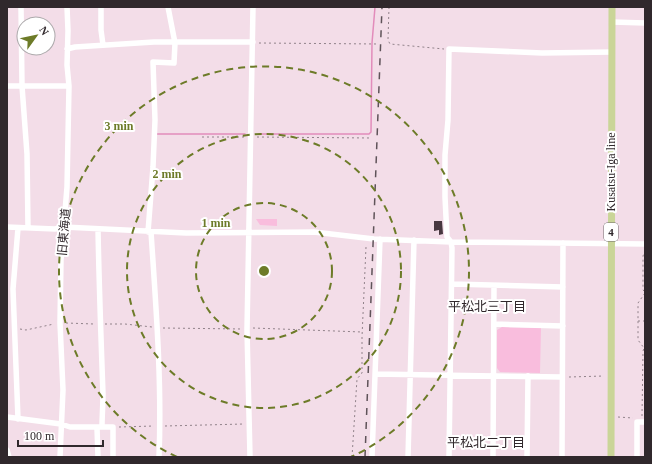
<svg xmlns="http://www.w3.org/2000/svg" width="652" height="464" font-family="'Times New Roman','Noto Sans JP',serif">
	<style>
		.green { fill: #f9bddd }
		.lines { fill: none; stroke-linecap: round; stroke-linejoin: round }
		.stream { stroke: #e28cbb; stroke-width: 1.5 }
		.building { fill: #483840 }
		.path { stroke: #91828a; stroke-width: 1; stroke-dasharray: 2 3; stroke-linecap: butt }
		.minor { stroke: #fff; stroke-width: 5.5 }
		.major { stroke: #cad598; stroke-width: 7 }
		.rail { stroke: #5f5359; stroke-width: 1.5; stroke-dasharray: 7 7; stroke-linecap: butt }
		.ring { fill: none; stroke: #6d7b28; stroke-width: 2; stroke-dasharray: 7 5 }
		.labels { text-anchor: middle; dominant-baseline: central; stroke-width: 4; stroke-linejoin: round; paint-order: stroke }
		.shield { fill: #fff; stroke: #6e686b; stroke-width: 1 }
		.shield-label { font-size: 11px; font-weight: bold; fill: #30282c }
		.street-label { font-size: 12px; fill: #30282c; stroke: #fff }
		.neighbourhood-label { font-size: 13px; fill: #30282c; stroke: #fff }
		.centre { fill: #6d7b28; stroke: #fff; stroke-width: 2 }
		.ring-label { font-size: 12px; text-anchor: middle; font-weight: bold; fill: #6d7b28; stroke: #fff; stroke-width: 4; stroke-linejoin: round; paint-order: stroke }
	</style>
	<rect width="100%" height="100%" fill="#f3dde8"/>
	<!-- green -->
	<path class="green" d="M256,219H277V226L260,225Z
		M502,327L541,328L540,373L500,372L497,368V330Z"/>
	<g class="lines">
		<!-- stream -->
		<path class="stream" d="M157,134H245
			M259,134H369L371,132L372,43L375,7"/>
	</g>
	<!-- building -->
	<path class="building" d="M434,221H442L443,234L439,235V230L434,231Z"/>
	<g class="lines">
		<!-- path -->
		<path class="path" d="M389,7L388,40L390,44L444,49
			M259,43L378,44
			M202,137H245
			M257,137L371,138
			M645,250L643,256V290L645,292
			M638,321H645
			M66,323L94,324
			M105,324H125L152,327
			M163,328L242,329
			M253,328L362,332
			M20,329L26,330L54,324
			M569,377L604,376
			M642,416L643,351L644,348L638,340V303L645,293
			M618,417L633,418
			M165,426L244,424
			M119,427L154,426
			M352,457L357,379L362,373V337L366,247"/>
		<!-- minor -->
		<path class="minor" d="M21,7L22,86L27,154L28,228
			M101,7V30L103,45
			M612,22L645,23
			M67,49L75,47L154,42H253
			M7,86H69
			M7,227L55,229L64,227L186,233L314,232L374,239L451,242L645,244
			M98,229C99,284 101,339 103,394C103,405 102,416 102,427
			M148,232L153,167L155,120L153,62L174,63L175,43L168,7
			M151,232C156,307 162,382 159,457
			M452,284L563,287
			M494,324L563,326
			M375,374L562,377
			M7,417L61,424L70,427H113V457
			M18,419L13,289L18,228
			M97,428L98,457
			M7,450L9,457
			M60,457L63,390L60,323L61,260L67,187L69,86L67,65L68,31L67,7
			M250,457L247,330L253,7
			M372,457L380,239
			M408,457L414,240
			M449,457L452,248L451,242L447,237L445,197V155L448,120L449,49L542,53L612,52
			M493,457L494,286
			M527,457L528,376
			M562,457L563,243
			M637,457V422H645"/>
		<!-- major -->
		<path class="major" d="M611,457L612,7"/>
		<!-- rail -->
		<path class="rail" d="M365,457L382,7"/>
	</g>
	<!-- distance rings -->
	<g class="ring">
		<circle cx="264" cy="271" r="68"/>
		<circle cx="264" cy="271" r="137"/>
		<path d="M177 457A205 205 0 1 1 351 457"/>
	</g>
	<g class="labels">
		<!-- shield labels -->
		<rect class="shield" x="604" y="223" width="14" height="18" rx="3"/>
		<g class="shield-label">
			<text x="611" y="232">4</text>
		</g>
		<!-- street labels -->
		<g class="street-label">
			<text transform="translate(611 172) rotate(-90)">Kusatsu-Iga line</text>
			<text transform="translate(64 232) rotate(-85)">旧東海道</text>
		</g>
		<!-- neighbourhood labels -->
		<g class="neighbourhood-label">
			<text x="487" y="306">平松北三丁目</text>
			<text x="486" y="442">平松北二丁目</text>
		</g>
	</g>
	<circle cx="264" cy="271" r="6" class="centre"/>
	<g class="ring-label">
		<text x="119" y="130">3 min</text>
		<text x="167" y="178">2 min</text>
		<text x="216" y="227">1 min</text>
	</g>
	<!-- border -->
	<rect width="652" height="464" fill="none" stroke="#30282c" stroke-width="16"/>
	<!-- north arrow -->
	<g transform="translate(36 36) rotate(57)"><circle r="19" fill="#ffffff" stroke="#aca9ab"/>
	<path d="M0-3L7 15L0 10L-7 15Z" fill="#6d7b28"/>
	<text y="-6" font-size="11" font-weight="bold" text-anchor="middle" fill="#30282c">N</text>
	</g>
	<!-- scale -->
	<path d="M18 440v6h85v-6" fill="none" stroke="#30282c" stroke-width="2"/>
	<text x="24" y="440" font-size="12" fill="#30282c" stroke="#ffffff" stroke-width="3" paint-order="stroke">100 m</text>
</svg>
